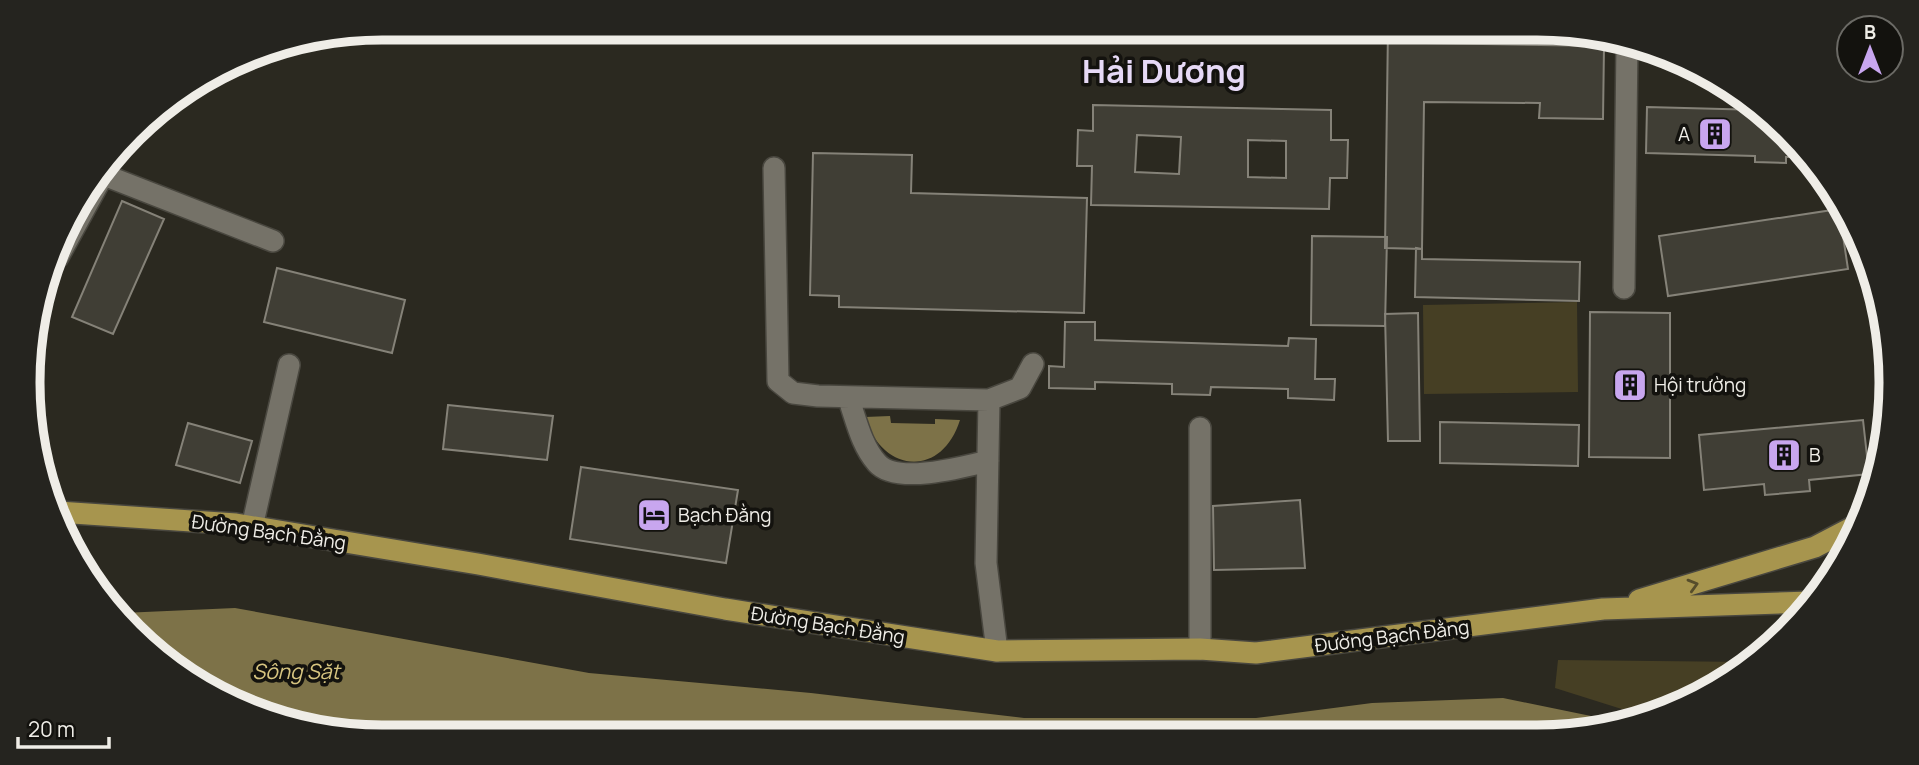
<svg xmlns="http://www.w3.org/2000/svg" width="1919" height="765" font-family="Manrope,sans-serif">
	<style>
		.green { fill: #463f24 }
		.water { fill: #7d7248 }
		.building { fill: #403e35; stroke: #858278; stroke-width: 2; fill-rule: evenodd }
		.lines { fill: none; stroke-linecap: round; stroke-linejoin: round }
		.minor-casing { stroke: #49473f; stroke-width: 24 }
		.major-casing { stroke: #49473f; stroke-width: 24 }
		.minor { stroke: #757268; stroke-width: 21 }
		.major { stroke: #a7954e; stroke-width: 21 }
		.oneway { stroke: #564d2b }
		.labels { text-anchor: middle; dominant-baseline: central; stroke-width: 7; stroke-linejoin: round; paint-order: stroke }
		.poi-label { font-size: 19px; fill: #efede7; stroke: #13120e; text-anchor: start }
		.street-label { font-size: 19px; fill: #efede7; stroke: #13120e }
		.water-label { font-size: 21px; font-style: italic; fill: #d7c580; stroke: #13120e }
		.town-label { font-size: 33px; font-weight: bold; fill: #e6d9f6; stroke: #13120e }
		.rim { fill: none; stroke: #efede7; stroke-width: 9 }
	</style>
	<rect width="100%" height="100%" fill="#2b2920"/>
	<!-- green -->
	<path class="green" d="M1577,302L1578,392L1424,394L1423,305Z
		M1558,660L1750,662L1673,710L1647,717L1555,688Z"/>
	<!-- water -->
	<path class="water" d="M890,416L891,423L935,424V419L960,420C942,478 882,474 865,417Z
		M235,608L589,673L811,693L1024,718H1256L1372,703L1503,698L1625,723L1583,734L383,737L269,718L166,663L122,613Z"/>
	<!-- building -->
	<path class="building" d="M1388,28L1426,29V43L1604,46L1603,119L1539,118L1540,103L1424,102L1422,249L1385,248Z
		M1093,105L1331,110V140H1348L1347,178H1330L1329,209L1091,205L1092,166H1077L1078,130L1093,131ZM1137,135L1181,137L1179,174L1135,172ZM1248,140L1286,141V178L1248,177Z
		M1647,107L1760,110L1770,116L1802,157H1786V163L1755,162V156L1646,153Z
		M813,153L912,155L911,193L1087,198L1084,313L839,307V296L810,295Z
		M122,201L164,219L113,334L72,317Z
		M1839,209L1848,269L1668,296L1659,236Z
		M1312,236L1387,237L1385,326L1311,325Z
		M1416,248L1422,249V259L1580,262L1579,301L1415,297Z
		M277,268L405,300L392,353L264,322Z
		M1590,312L1670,313V458L1589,457Z
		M1418,313L1420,441H1388L1385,314Z
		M1065,322H1095V340L1288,346L1289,338L1316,339L1315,379H1335L1334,400L1288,398V389L1211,387L1210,395L1172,394V384L1095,382V389L1049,388V366L1064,367Z
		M448,405L553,416L547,460L443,449Z
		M1863,420L1869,474L1809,480L1810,491L1765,495L1764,484L1704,490L1699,435Z
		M1440,422L1579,425L1578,466L1440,463Z
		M188,423L252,441L240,483L176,465Z
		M581,467L738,490L726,563L570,539Z
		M1300,500L1305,568L1214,570L1213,506Z"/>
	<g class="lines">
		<!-- minor casing -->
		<g class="minor-casing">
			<path id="minor" d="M774,168L778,381L793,393L818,396L989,400L1020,388L1033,364
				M104,175L273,241
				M58,257L108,166
				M1624,288L1627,43
				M848,397C856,419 861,445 877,463C896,485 964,467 988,461
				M989,400L986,563L997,651
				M252,527L289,365
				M1200,649V428"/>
		</g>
		<!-- major casing -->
		<g class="major-casing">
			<path id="major" d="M58,512L236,524L478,564L725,609L997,651L1200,649L1256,653L1603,609L1811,602
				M1639,600L1815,547L1859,524"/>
		</g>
		<!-- minor -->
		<use href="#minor" class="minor"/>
		<!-- major -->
		<use href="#major" class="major"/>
	</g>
	<!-- one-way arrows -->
	<defs><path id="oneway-chevron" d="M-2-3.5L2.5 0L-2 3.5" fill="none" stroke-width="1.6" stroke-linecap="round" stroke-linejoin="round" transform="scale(1.75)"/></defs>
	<use class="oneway" href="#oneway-chevron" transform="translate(1693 585) rotate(-16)"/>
	<!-- icons -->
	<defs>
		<g id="building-square" transform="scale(1.75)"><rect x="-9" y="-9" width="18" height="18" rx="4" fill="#c8a6ef" stroke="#13120e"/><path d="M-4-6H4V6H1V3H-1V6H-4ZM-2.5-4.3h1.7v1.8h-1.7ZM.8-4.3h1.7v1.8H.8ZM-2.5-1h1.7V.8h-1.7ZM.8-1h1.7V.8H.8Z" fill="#111"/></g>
		<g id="hotel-square" transform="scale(1.75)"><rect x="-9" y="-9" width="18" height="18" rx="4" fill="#c8a6ef" stroke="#13120e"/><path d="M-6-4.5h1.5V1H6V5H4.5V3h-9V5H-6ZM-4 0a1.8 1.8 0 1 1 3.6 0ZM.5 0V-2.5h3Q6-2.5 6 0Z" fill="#111"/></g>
	</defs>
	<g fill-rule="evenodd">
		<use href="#building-square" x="1715" y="134"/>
		<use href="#building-square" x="1630" y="385"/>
		<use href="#building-square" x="1784" y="455"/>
		<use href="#hotel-square" x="654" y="515"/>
	</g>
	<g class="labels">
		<!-- poi labels -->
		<g class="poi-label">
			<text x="1690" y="134" text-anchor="end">A</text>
			<text x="1654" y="385">Hội trường</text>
			<text x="1809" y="455">B</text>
			<text x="678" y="515">Bạch Đằng</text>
		</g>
		<!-- street labels -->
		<g class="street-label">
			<text transform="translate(269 532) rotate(8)">Đường Bạch Đằng</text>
			<text transform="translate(828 625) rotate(9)">Đường Bạch Đằng</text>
			<text transform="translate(1392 636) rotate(-7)">Đường Bạch Đằng</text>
		</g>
		<!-- water labels -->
		<g class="water-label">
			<text x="296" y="671">Sông Sặt</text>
		</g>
		<!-- town labels -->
		<g class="town-label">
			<text x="1164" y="70">Hải Dương</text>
		</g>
	</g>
	<!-- crop -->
	<path d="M0 0H1919V765H0ZM382 40H1537A342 342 0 0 1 1879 382V383A342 342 0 0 1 1537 725H382A342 342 0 0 1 40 383V382A342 342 0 0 1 382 40Z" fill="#25241f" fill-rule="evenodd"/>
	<path class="rim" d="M382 40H1537A342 342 0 0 1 1879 382V383A342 342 0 0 1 1537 725H382A342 342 0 0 1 40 383V382A342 342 0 0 1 382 40Z"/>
	<!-- north arrow -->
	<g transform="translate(1870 49)"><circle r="33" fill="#13120e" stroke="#6b6a65" stroke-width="2"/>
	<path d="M0-5L12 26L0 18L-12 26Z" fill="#c8a6ef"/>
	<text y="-10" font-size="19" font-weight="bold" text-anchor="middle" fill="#efede7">B</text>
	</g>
	<!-- scale -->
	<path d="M18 737v10h91v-10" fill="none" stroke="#efede7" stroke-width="3.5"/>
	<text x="28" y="737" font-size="21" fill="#efede7" stroke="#13120e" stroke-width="5" paint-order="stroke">20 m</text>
</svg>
